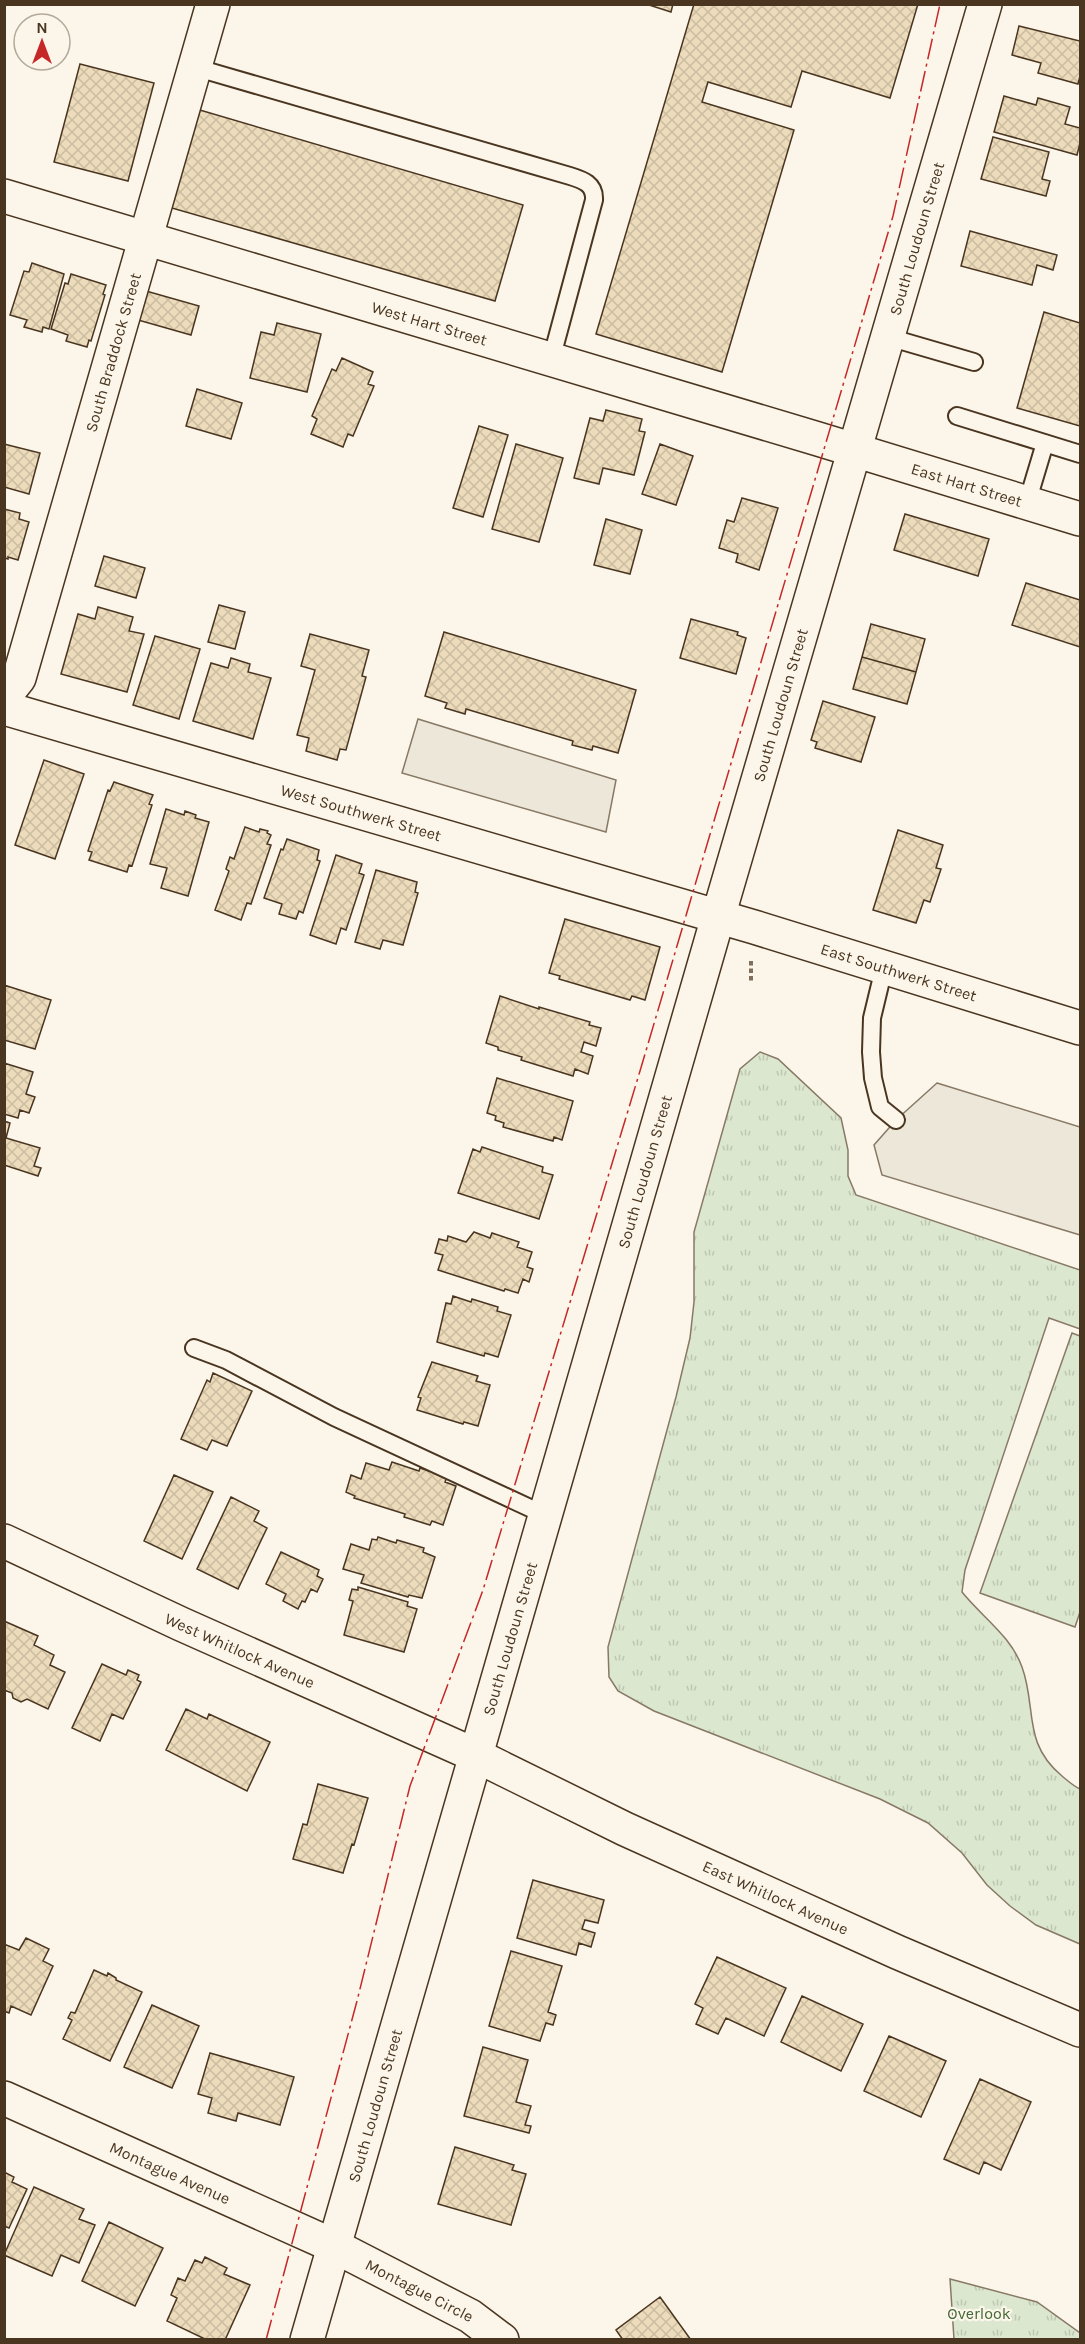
<svg xmlns="http://www.w3.org/2000/svg" width="1085" height="2344" font-family="Karla,sans-serif">
	<style>
		.grass { fill: url(#grass-tufts); stroke: #887966; stroke-width: 1.5 }
		.parking { fill: #ede7d9; stroke: #887966; stroke-width: 1.5 }
		.building { fill: url(#building-cross-hatch); stroke: #4a3520; stroke-width: 1.5 }
		.lines { fill: none; stroke-linecap: round; stroke-linejoin: round }
		.service-casing { stroke: #4a3520; stroke-width: 20 }
		.minor-casing { stroke: #4a3520; stroke-width: 36 }
		.tertiary-casing { stroke: #4a3520; stroke-width: 36 }
		.path { stroke: #7f6f5c; stroke-width: 4; stroke-dasharray: 4.5 3; stroke-linecap: butt }
		.service { stroke: #fbf6e9; stroke-width: 16 }
		.minor { stroke: #fbf6e9; stroke-width: 33 }
		.tertiary { stroke: #fbf6e9; stroke-width: 33 }
		.power { stroke: #c62828; stroke-width: 1.5; stroke-dasharray: 21 4.5 3 4.5; stroke-linecap: butt }
		.labels { text-anchor: middle; dominant-baseline: central; stroke-width: 4.5; stroke-linejoin: round; paint-order: stroke }
		.street-label { font-size: 16px; fill: #4a3520; stroke: #fbf6e9 }
		.park-label { font-size: 16px; fill: #436837; stroke: #fbf6e9 }
	</style>
	<defs>
		<pattern id="grass-tufts" width="24" height="20" patternUnits="userSpaceOnUse" patternTransform="scale(1.5)"><rect width="24" height="20" fill="#dce7d0"/><path d="M3 7l-1-3M5 7V3M7 7l1-3M15 17l-1-3M17 17v-4M19 17l1-3" fill="none" stroke="#bec7b2"/></pattern>
		<pattern id="building-cross-hatch" width="8" height="8" patternUnits="userSpaceOnUse" patternTransform="scale(1.5)"><rect width="8" height="8" fill="#ecdcbc"/><path d="M0 0l8 8M0 8l8-8" fill="none" stroke="#ccbda1"/></pattern>
	</defs>
	<rect width="100%" height="100%" fill="#fbf6e9"/>
	<!-- grass -->
	<path class="grass" d="M760,1052L778,1059L841,1118L848,1150V1176L856,1195L1080,1270V1329L1049,1318L965,1570L962,1592C982,1617 1011,1636 1022,1667C1037,1708 1022,1743 1062,1776C1068,1781 1073,1786 1080,1789V1944L1036,1925L1010,1906L987,1885L962,1853L928,1823L880,1799L654,1711L618,1691L609,1677L608,1647L676,1397L690,1338L694,1302V1232L740,1069Z
		M1072,1333L1080,1336V1612L1075,1627L980,1593Z
		M950,2279L1037,2302L1080,2333V2339H954Z"/>
	<!-- parking -->
	<path class="parking" d="M418,719L616,780L606,832L402,773Z
		M937,1083L1080,1127V1235L882,1175L874,1145L896,1120Z"/>
	<!-- building -->
	<path class="building" d="M646,4H673L671,12Z
		M694,4H918L890,98L802,71L791,107L708,82L702,102L794,130L722,372L596,334Z
		M1019,26L1080,41V76L1078,84L1038,73L1041,63L1012,55Z
		M80,64L154,83L128,181L54,162Z
		M1004,96L1036,105L1038,98L1070,107L1065,124L1080,128V143L1077,155L994,132Z
		M193,108L523,205L495,301L165,206Z
		M993,137L1049,152L1042,179L1050,181L1046,196L981,179Z
		M970,231L1057,255L1053,270L1037,265L1032,285L961,266Z
		M32,263L64,274L49,329L43,327L42,332L24,327L27,320L10,315L24,271L29,272Z
		M71,274L106,285L103,294L105,295L91,341L89,340L87,347L66,341L68,335L51,329L65,283L68,284Z
		M139,289L199,306L191,335L131,318Z
		M1044,312L1080,323V426L1017,408Z
		M277,323L321,334L307,392L250,378L261,332L274,335Z
		M342,358L373,372L368,384L374,386L353,436L348,434L343,447L311,434L317,419L312,416L332,369L336,371Z
		M197,389L242,403L231,439L186,426Z
		M606,410L642,419L639,431L645,432L634,475L603,468L599,484L574,478L590,418L603,421Z
		M479,426L508,435L483,517L453,508Z
		M4,444L40,453L29,494L4,487Z
		M516,444L563,458L539,542L492,529Z
		M660,444L693,456L676,505L642,494Z
		M742,498L778,508L759,570L736,562L738,554L719,548L727,520L734,522Z
		M4,509L20,513L19,519L29,522L18,560L8,557V559L4,558Z
		M905,514L989,539L978,576L894,550Z
		M606,519L642,530L630,574L594,565Z
		M104,556L145,568L136,598L95,586Z
		M1026,583L1080,600V647L1012,625Z
		M219,605L245,612L235,649L208,642Z
		M98,607L133,617L129,631L144,634L127,692L61,674L78,614L95,619Z
		M691,619L738,632L737,635L746,638L736,674L680,658Z
		M871,624L925,639L916,672L862,657Z
		M444,632L636,690L618,753L593,746L592,750L572,745L573,741L466,709L465,714L445,708L447,703L425,696Z
		M310,634L369,650L362,676L366,677L346,750L340,749L337,760L306,751L309,738L297,735L315,670L301,666Z
		M155,636L200,649L179,719L133,705Z
		M862,657L916,672L907,704L853,689Z
		M231,658L250,664L248,672L271,678L253,739L193,721L211,663L228,668Z
		M823,701L875,717L861,762L815,748L817,742L811,740Z
		M44,760L84,774L55,859L15,845Z
		M114,782L153,795L149,804L152,805L132,866L129,865L127,872L89,860L92,852L88,851L108,790L110,791Z
		M166,809L184,815L185,811L196,815L195,818L209,822L188,896L161,888L167,868L150,864Z
		M245,827L259,832L260,829L268,831L267,833L271,835L267,844L271,845L251,904L247,903L241,920L215,910L229,871L226,869L230,857L234,859Z
		M898,830L943,845L936,868L941,869L930,902L924,900L916,923L873,910Z
		M287,839L319,850L317,860L320,861L303,913L299,911L296,919L279,914L282,904L264,898L281,849L283,850Z
		M336,855L362,864L359,873L364,875L346,930L341,928L336,944L310,935Z
		M376,870L417,882L415,892L418,893L403,945L383,940L380,949L355,942Z
		M565,919L660,947L645,1000L632,996L630,1000L559,979L560,976L549,973Z
		M4,985L51,1000L35,1049L4,1040Z
		M500,996L539,1009V1007L590,1022L589,1025L601,1028L596,1046L584,1042L581,1052L593,1056L588,1074L575,1069L573,1076L521,1060L522,1057L498,1050V1047L486,1043Z
		M4,1063L33,1072L26,1094L35,1097L29,1113L20,1110L18,1118L4,1114Z
		M497,1078L573,1101L562,1140L554,1137L553,1141L503,1127L504,1123L495,1120L496,1116L487,1113Z
		M4,1121L10,1123L6,1138L40,1148L34,1166L41,1168L38,1176L4,1165Z
		M482,1147L543,1167L542,1172L553,1175L539,1219L458,1193L473,1149L480,1152Z
		M474,1232L490,1238L492,1233L519,1242L517,1247L532,1252L527,1267L533,1269L529,1282L523,1279L518,1293L505,1289L504,1291L438,1270L443,1255L435,1253L439,1239L447,1241L448,1236L466,1242Z
		M453,1296L471,1302L472,1299L498,1307L497,1311L511,1315L498,1357L485,1353L484,1356L437,1342L446,1303L451,1304Z
		M432,1362L478,1376L476,1381L490,1385L478,1426L464,1422L463,1424L417,1410L421,1398L418,1397Z
		M213,1373L252,1391L227,1446L212,1440L207,1450L181,1439L207,1380L210,1382Z
		M392,1462L419,1471L420,1468L447,1477L445,1482L456,1486L443,1525L432,1521L430,1525L404,1517L405,1514L354,1498L355,1496L346,1492L351,1475L361,1479L366,1463L389,1470Z
		M174,1475L213,1492L182,1559L144,1541Z
		M231,1497L259,1511L254,1521L267,1528L238,1589L197,1569Z
		M378,1537L396,1543L397,1540L424,1548L423,1552L435,1557L422,1598L409,1595L408,1597L361,1583L364,1575L343,1569L351,1544L369,1550L372,1539L377,1540Z
		M281,1552L319,1570L317,1576L323,1579L317,1592L311,1589L305,1602L302,1601L298,1609L283,1601L286,1594L266,1584Z
		M358,1587L408,1602L407,1606L417,1609L404,1652L344,1635L353,1601L349,1600L352,1589L358,1590Z
		M4,1621L38,1636L34,1645L54,1655L50,1665L65,1672L48,1709L27,1699L21,1702L13,1698L12,1693L4,1690Z
		M102,1664L126,1675L128,1670L139,1675L137,1680L141,1682L123,1719L112,1714L100,1741L72,1728Z
		M186,1709L207,1719L209,1714L270,1742L247,1791L166,1750Z
		M318,1784L368,1798L354,1845L352,1844L343,1873L293,1859L303,1824L307,1825Z
		M533,1880L604,1900L598,1923L585,1920L582,1929L595,1933L591,1947L579,1943L576,1955L517,1938Z
		M26,1938L49,1949L43,1961L53,1966L31,2015L11,2006L9,2013L4,2011V1944L19,1950Z
		M511,1951L562,1966L548,2012L556,2015L553,2025L546,2023L540,2041L489,2026Z
		M717,1957L786,1988L764,2036L726,2018L718,2034L696,2024L703,2008L695,2004Z
		M94,1970L107,1976L108,1973L116,1978V1980L142,1992L110,2061L63,2039L72,2020L68,2018L71,2012L75,2013Z
		M802,1996L863,2024L841,2071L781,2042Z
		M152,2005L199,2026L172,2088L124,2067Z
		M889,2036L946,2061L921,2117L864,2091Z
		M483,2047L528,2060L516,2102L531,2106L525,2125L531,2126L529,2133L464,2116Z
		M210,2053L294,2077L280,2125L238,2113L236,2121L208,2113L212,2098L198,2094Z
		M980,2079L1031,2102L1001,2170L984,2162L979,2174L944,2159Z
		M455,2147L514,2165L512,2170L526,2174L511,2225L438,2204Z
		M4,2172L14,2177L12,2182L27,2189L9,2228L4,2226Z
		M34,2187L84,2209L79,2219L95,2225L79,2263L61,2255L52,2276L4,2255Z
		M109,2222L163,2248L135,2306L82,2281Z
		M205,2257L227,2268L224,2274L250,2285L225,2340H207L167,2321L177,2298L171,2295L178,2278L185,2281L195,2260L202,2263Z
		M660,2297L691,2340H623L616,2330Z"/>
	<g class="lines">
		<!-- service casing -->
		<g class="service-casing">
			<path id="service" d="M194,67L570,176C583,180 595,184 594,200L551,360
				M888,337L974,362
				M957,416L1080,454
				M1027,503L1045,443
				M884,968L872,1018L871,1052L873,1078L880,1107L896,1120
				M194,1348L226,1360L334,1417L545,1515"/>
		</g>
		<!-- minor casing -->
		<g class="minor-casing">
			<g id="minor">
				<path id="s1" d="M4,196L818,439L1080,519"/>
				<path id="s2" d="M4,697L19,678L213,4"/>
				<path id="s3" d="M4,1541L181,1624L475,1755L625,1829L897,1952L1080,2030"/>
				<path id="s4" d="M4,2098L334,2246L470,2316L502,2340"/>
			</g>
		</g>
		<!-- tertiary casing -->
		<g class="tertiary-casing">
			<g id="tertiary">
				<path id="s5" d="M4,708L754,927L1080,1028"/>
				<path id="s6" d="M307,2340L718,917L985,4"/>
			</g>
		</g>
		<!-- path -->
		<path class="path" d="M751,961V982"/>
		<!-- service -->
		<use href="#service" class="service"/>
		<!-- minor -->
		<use href="#minor" class="minor"/>
		<!-- tertiary -->
		<use href="#tertiary" class="tertiary"/>
		<!-- power -->
		<path class="power" d="M266,2340L357,2001L410,1786L483,1590L640,1071L893,216L940,4"/>
	</g>
	<g class="labels">
		<!-- street labels -->
		<g class="street-label">
			<text stroke="none"><textPath href="#s6" startOffset="2188">South Loudoun Street</textPath></text>
			<text stroke="none"><textPath href="#s1" startOffset="444">West Hart Street</textPath></text>
			<text stroke="none"><textPath href="#s2" startOffset="363">South Braddock Street</textPath></text>
			<text stroke="none"><textPath href="#s1" startOffset="1005">East Hart Street</textPath></text>
			<text stroke="none"><textPath href="#s6" startOffset="1702">South Loudoun Street</textPath></text>
			<text stroke="none"><textPath href="#s5" startOffset="372">West Southwerk Street</textPath></text>
			<text stroke="none"><textPath href="#s5" startOffset="933">East Southwerk Street</textPath></text>
			<text stroke="none"><textPath href="#s6" startOffset="1216">South Loudoun Street</textPath></text>
			<text stroke="none"><textPath href="#s6" startOffset="730">South Loudoun Street</textPath></text>
			<text stroke="none"><textPath href="#s3" startOffset="260">West Whitlock Avenue</textPath></text>
			<text stroke="none"><textPath href="#s3" startOffset="850">East Whitlock Avenue</textPath></text>
			<text stroke="none"><textPath href="#s6" startOffset="244">South Loudoun Street</textPath></text>
			<text stroke="none"><textPath href="#s4" startOffset="182">Montague Avenue</textPath></text>
			<text stroke="none"><textPath href="#s4" startOffset="458">Montague Circle</textPath></text>
		</g>
		<!-- park labels -->
		<g class="park-label">
			<text x="979" y="2313">Overlook</text>
		</g>
	</g>
	<!-- border -->
	<rect width="1085" height="2344" fill="none" stroke="#4a3520" stroke-width="12"/>
	<!-- north arrow -->
	<g transform="translate(42 42)"><circle r="28" fill="#fbf6e9" stroke="#b4a999" stroke-width="1.5"/>
	<path d="M0-4.5L10 22L0 15L-10 22Z" fill="#c62828"/>
	<text y="-9" font-size="16" font-weight="bold" text-anchor="middle" fill="#4a3520">N</text>
	</g>
</svg>
